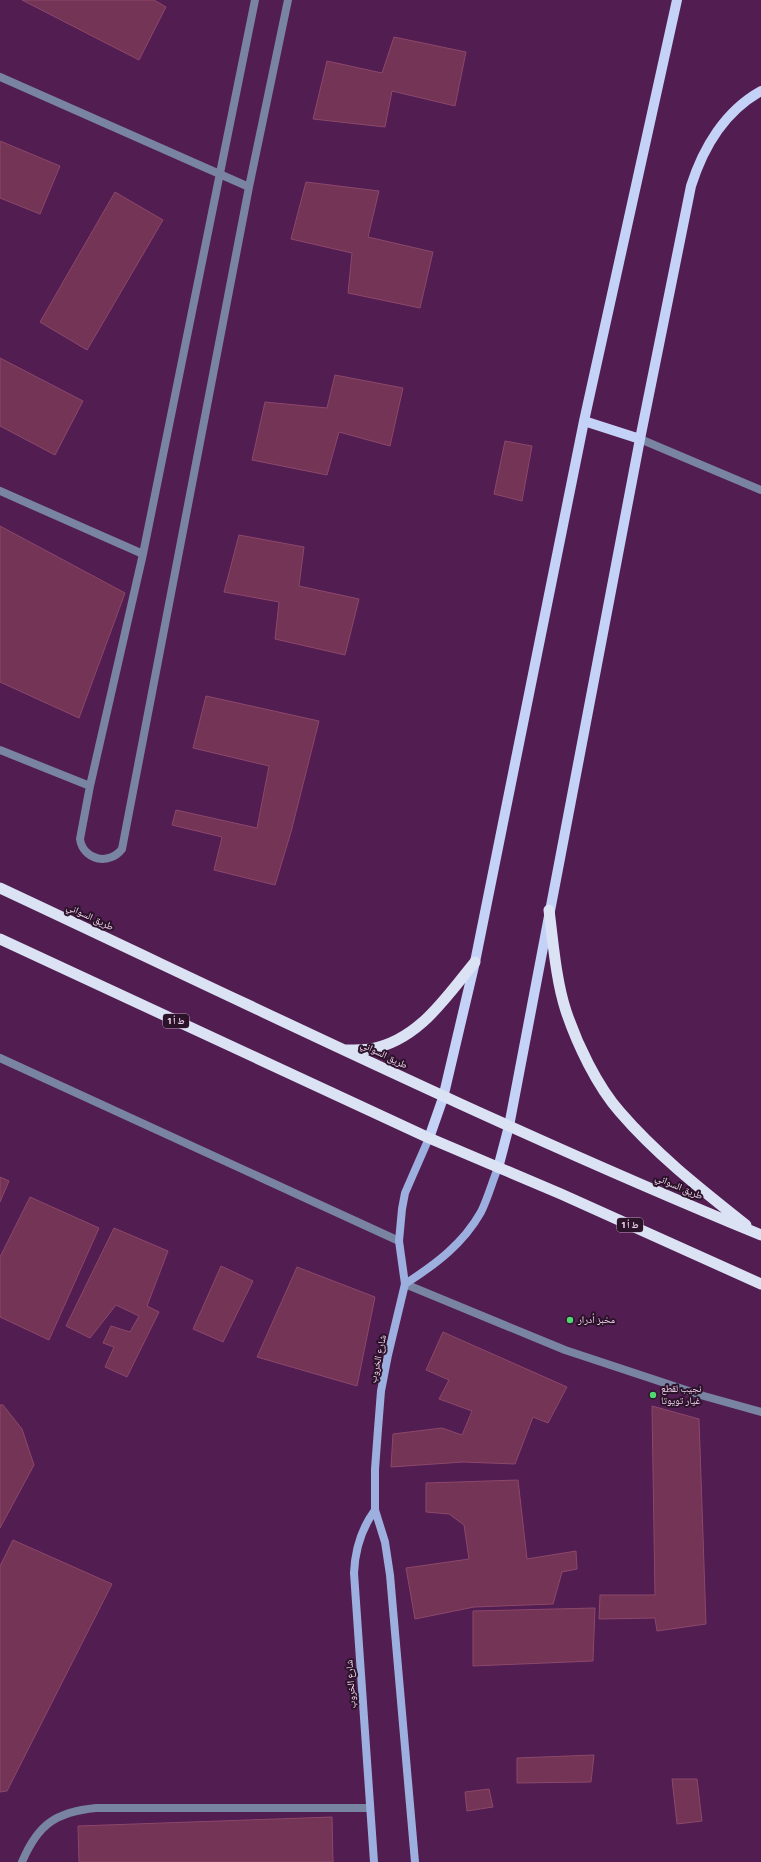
<svg xmlns="http://www.w3.org/2000/svg" width="761" height="1862" font-family="'Fira Sans Condensed','Noto Naskh Arabic',sans-serif">
	<style>
		.building { fill: #733455; stroke: #8d476c }
		.lines { fill: none; stroke-linecap: round; stroke-linejoin: round }
		.service { stroke: #7884a2; stroke-width: 8 }
		.minor { stroke: #7884a2; stroke-width: 8 }
		.secondary { stroke: #9dafdf; stroke-width: 8 }
		.primary { stroke: #c4d2f7; stroke-width: 10 }
		.trunk { stroke: #dae2f4; stroke-width: 11 }
		.poi-dot { fill: #51d674; stroke: #2b1329; stroke-width: 1.5 }
		.labels { text-anchor: middle; dominant-baseline: central; stroke-width: 4; stroke-linejoin: round; paint-order: stroke }
		.shield { fill: #2b1329; stroke: #b99bb6; stroke-width: 1 }
		.shield-label { font-size: 9px; font-weight: bold; fill: #f6d5f3 }
		.street-label { font-size: 10px; fill: #f6d5f3; stroke: #2b1329 }
		.poi-label { font-size: 10px; fill: #f6d5f3; stroke: #2b1329; text-anchor: start }
	</style>
	<rect width="100%" height="100%" fill="#521d50"/>
	<!-- building -->
	<path class="building" d="M22,0H154L166,7L139,60Z
		M394,37L466,52L455,106L392,91L385,127L313,119L327,61L382,73Z
		M0,141L60,166L40,214L0,198Z
		M306,182L379,191L368,237L433,252L420,308L348,293L352,253L291,239Z
		M115,192L163,220L87,350L40,322Z
		M0,358L83,401L55,455L0,426Z
		M335,375L403,388L390,446L339,432L327,475L252,460L265,402L327,408Z
		M505,441L532,446L522,501L494,494Z
		M0,526L125,593L79,718L0,682Z
		M239,535L304,547L299,586L359,599L345,655L275,639L279,602L224,592Z
		M206,696L319,721L291,832L275,885L214,870L222,837L172,825L176,810L257,828L269,766L193,748Z
		M0,1177L9,1181L0,1202Z
		M30,1197L99,1228L49,1340L0,1317V1257Z
		M114,1228L168,1251L147,1306L159,1312L127,1377L105,1367L114,1347L103,1343L111,1326L130,1332L139,1316L116,1305L90,1338L66,1326Z
		M221,1266L253,1281L223,1342L193,1329Z
		M297,1267L375,1297L357,1386L257,1357Z
		M443,1332L567,1387L548,1423L533,1417L515,1464L463,1462L391,1467L393,1434L442,1428L462,1435L472,1411L439,1399L449,1380L426,1370Z
		M0,1405H3L22,1429L34,1465L0,1528Z
		M652,1406L699,1419L706,1624L657,1631L655,1618L599,1619L600,1595H655Z
		M518,1480L527,1559L576,1551L577,1569L562,1572L553,1604L474,1607L415,1619L406,1568L469,1559L464,1525L449,1514L426,1512V1483Z
		M13,1540L112,1584L7,1791L0,1792V1566Z
		M595,1608L593,1661L473,1666V1611Z
		M594,1755L591,1782L517,1783V1758Z
		M672,1779H697L702,1821L677,1824Z
		M489,1789L493,1807L467,1811L465,1792Z
		M332,1817L333,1862H79L78,1826Z"/>
	<g class="lines">
		<!-- service -->
		<path class="service" d="M640,439L761,490"/>
		<!-- minor -->
		<path class="minor" d="M255,0L143,554L90,786L80,839C83,860 109,866 122,849L249,187L288,0
			M0,77L249,187
			M0,491L143,554
			M0,750L90,786
			M0,1058L399,1241
			M405,1284L565,1350L704,1396L761,1412
			M22,1862C38,1824 56,1812 96,1808H370"/>
		<!-- secondary -->
		<path class="secondary" d="M405,1284C436,1264 463,1244 481,1212C488,1198 492,1182 498,1168
			M374,1862L354,1573C355,1550 361,1529 375,1510
			M415,1862L390,1575L385,1542L375,1510V1469L378,1429L381,1391L388,1355L405,1284L399,1241L402,1209L405,1193L429,1138"/>
		<!-- primary -->
		<path class="primary" d="M584,421L640,439
			M429,1138L443,1098L475,962L584,421L677,0
			M498,1168L509,1126L640,439L691,186C703,148 725,111 761,91"/>
		<!-- trunk -->
		<path class="trunk" d="M0,888C252,1006 503,1129 761,1235
			M549,910C553,941 556,981 566,1011C577,1044 597,1086 620,1112C657,1155 702,1190 746,1225
			M0,939L429,1138L561,1194L761,1284
			M346,1050C354,1050 363,1050 371,1049C419,1040 446,997 475,962"/>
	</g>
	<!-- markers -->
	<g class="poi-dot">
		<circle cx="570" cy="1320" r="4"/>
		<circle cx="653" cy="1395" r="4"/>
	</g>
	<g class="labels">
		<!-- shield labels -->
		<g class="shield">
			<rect x="163" y="1014" width="26" height="14" rx="3"/>
			<rect x="617" y="1218" width="26" height="14" rx="3"/>
		</g>
		<g class="shield-label">
			<text x="176" y="1021">ط أ 1</text>
			<text x="630" y="1225">ط أ 1</text>
		</g>
		<!-- street labels -->
		<g class="street-label">
			<text transform="translate(90 917) rotate(25)">طريق السواني</text>
			<text transform="translate(384 1055) rotate(26)">طريق السواني</text>
			<text transform="translate(679 1187) rotate(23)">طريق السواني</text>
			<text transform="translate(378 1359) rotate(-78)">شارع الخروب</text>
			<text transform="translate(351 1684) rotate(-94)">شارع الخروب</text>
		</g>
		<!-- poi labels -->
		<g class="poi-label">
			<text x="578" y="1320">مخبز أدرار</text>
			<text x="661" y="1389">نجيب لقطع<tspan x="661" dy="12">غيار تويوتا</tspan></text>
		</g>
	</g>
</svg>
